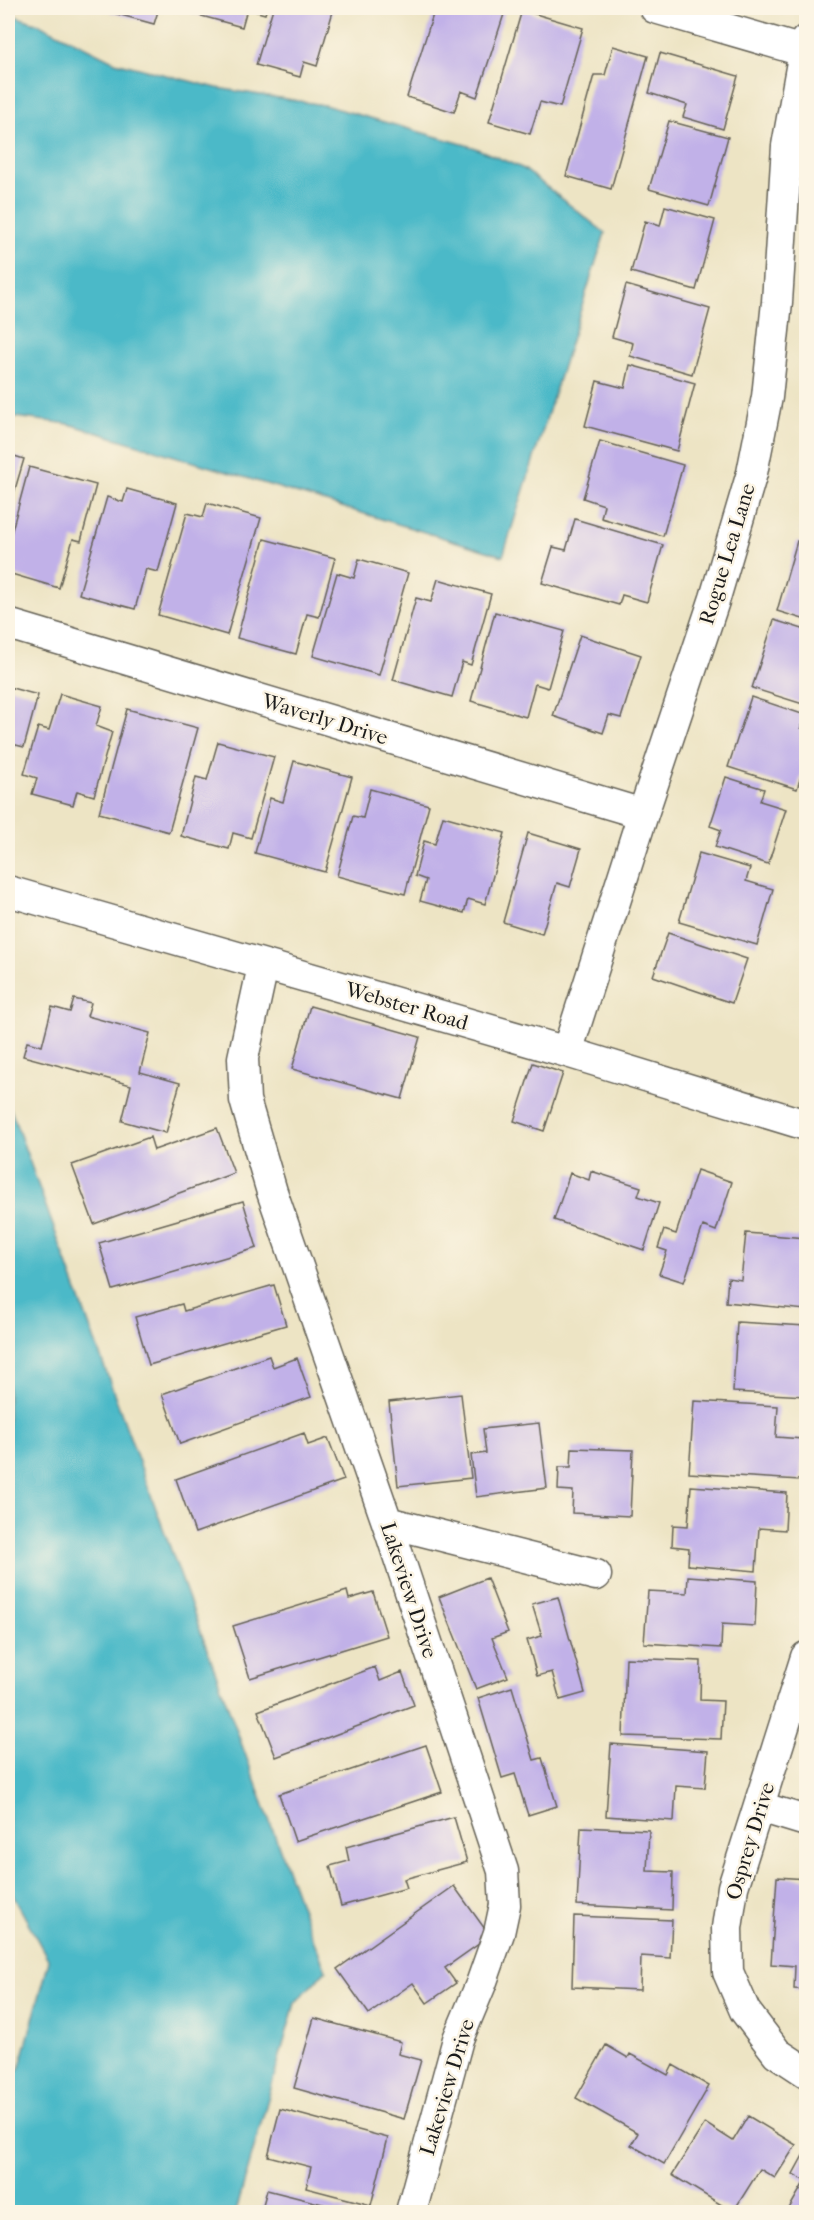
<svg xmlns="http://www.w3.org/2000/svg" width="814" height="2220" font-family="'IM FELL French Canon',serif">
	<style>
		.water { fill: #4cb9c8; stroke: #346a72; stroke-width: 1.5 }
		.building { fill: #c1b1e8 }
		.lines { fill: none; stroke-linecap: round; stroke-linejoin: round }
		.street-casing { stroke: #656257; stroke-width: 33 }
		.street { stroke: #fff; stroke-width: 30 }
		.labels { text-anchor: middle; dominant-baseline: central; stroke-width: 5; stroke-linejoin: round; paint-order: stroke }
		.street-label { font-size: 21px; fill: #1c1c1c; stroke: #fcf5e5 }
	</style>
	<rect width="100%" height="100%" fill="#fcf5e5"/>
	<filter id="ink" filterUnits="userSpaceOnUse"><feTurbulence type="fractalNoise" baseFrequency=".0167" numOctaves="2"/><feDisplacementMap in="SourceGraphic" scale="12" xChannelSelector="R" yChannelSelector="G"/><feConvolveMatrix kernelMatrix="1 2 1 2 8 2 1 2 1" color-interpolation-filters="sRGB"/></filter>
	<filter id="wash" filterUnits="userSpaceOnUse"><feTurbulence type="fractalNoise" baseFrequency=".008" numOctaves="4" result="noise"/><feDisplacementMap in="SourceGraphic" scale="24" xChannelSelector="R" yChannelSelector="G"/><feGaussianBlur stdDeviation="1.35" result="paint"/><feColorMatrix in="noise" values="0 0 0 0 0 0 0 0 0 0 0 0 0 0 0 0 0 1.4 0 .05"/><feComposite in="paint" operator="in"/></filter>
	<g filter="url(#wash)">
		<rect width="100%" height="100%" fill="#ede4c4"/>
		<!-- water -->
		<path class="water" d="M8,14L39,24L115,62L217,88L324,105L473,147L524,169L605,233L503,556L69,424L8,416Z
			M8,1102L310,1932L326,1970L295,2003L236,2212H8V2082L20,2067L49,1961L8,1886Z"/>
		<g id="blocks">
			<!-- building -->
			<path class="building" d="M111,8H159L154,24L110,12Z
				M188,8H267L265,14L247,9L242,27L187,12Z
				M273,8H334L317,66L304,62L300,77L256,65Z
				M435,8H506L477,97L461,91L454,112L407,97Z
				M522,10L583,28L560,107L540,102L530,134L489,122Z
				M613,46L648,56L611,189L566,176L594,75H605Z
				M660,53L738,76L723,129L683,117L687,105L649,93Z
				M669,121L728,137L709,206L649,189Z
				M665,206L715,220L696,290L631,272L645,221L660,226Z
				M626,285L710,309L692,374L630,356L633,343L612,337Z
				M630,365L695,383L677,451L585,426L597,381L625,388Z
				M600,441L683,465L663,536L601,518L604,505L583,498Z
				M8,454L24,459L8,513Z
				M29,467L96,485L81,541L73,539L59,588L8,573V545Z
				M127,489L177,503L158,572L146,569L135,609L79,594L107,497L123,502Z
				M207,503L261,518L227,635L158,615L187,513L203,517Z
				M806,512V533L800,531Z
				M575,519L663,545L647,602L622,595L619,605L542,583L553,547L566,550Z
				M264,539L335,558L319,617L307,614L296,654L237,638Z
				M797,541L806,544V620L777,611Z
				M359,559L408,573L379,675L313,656L337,573L354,578Z
				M438,579L491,594L471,665L462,662L452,697L393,680L416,598L431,602Z
				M495,612L564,631L548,688L535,684L526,717L471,701Z
				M774,620L806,630V705L752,688Z
				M580,635L641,655L621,718L609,715L603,733L553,716Z
				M8,687L38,695L24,747L8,743Z
				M60,694L102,706L96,726L112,732L94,796L77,791L73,805L32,794L37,778L24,774L38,727L49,730Z
				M751,697L805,715L801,728L806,729V771L803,770L797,789L728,767Z
				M127,709L198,728L169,832L99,813Z
				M218,742L274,757L251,838L233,833L229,849L181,836L196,777L207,780Z
				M294,761L352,777L325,872L255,853L270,798L283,802Z
				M726,777L764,789L760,801L786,809L768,864L715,847L721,830L710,826Z
				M370,789L429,805L405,894L337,876L353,816L363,818Z
				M443,816L505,833L485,904L468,899L464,913L420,901L426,880L415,876L424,841L435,844Z
				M528,833L581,849L570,887L557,883L542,934L503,922Z
				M699,853L750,868L746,881L773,889L757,945L679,922Z
				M668,933L747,959L732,1003L653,976Z
				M74,999L91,1003L87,1016L150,1033L140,1072L180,1083L166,1133L122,1121L131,1085L23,1056L27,1042L42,1046L52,1007L70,1012Z
				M310,1006L420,1037L402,1099L292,1069Z
				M533,1063L563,1073L544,1131L514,1121Z
				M217,1128L234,1173L94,1224L72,1165L150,1137L154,1150Z
				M697,1170L732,1182L716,1231L703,1226L684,1282L659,1274L667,1251L658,1248L664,1230L676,1234Z
				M591,1171L641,1187L638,1196L659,1203L644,1250L554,1220L570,1173L589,1180Z
				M243,1201L257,1248L113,1290L99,1243Z
				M746,1233L806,1238V1310L726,1302L728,1278L741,1280Z
				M274,1285L286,1325L149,1365L135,1317L182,1304L184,1311Z
				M737,1322L806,1326V1396L733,1392Z
				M269,1356L273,1367L297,1358L311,1397L180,1444L162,1394Z
				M461,1394L471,1478L398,1486L389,1402Z
				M694,1401L778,1406L776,1437L803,1439L800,1480L689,1473Z
				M539,1423L547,1488L476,1497L471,1455L486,1453L483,1429Z
				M304,1433L308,1445L328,1438L344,1480L195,1533L176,1479Z
				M572,1448L633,1450L630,1516L572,1513L573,1491L558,1490L559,1467H571Z
				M691,1486L787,1493L785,1530L759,1528L756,1571L688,1565L689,1548L672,1546L673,1525L688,1526Z
				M688,1576L757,1581L755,1626L722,1624L721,1648L644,1643L648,1591L687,1593Z
				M487,1578L508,1632L492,1638L508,1677L476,1689L439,1597Z
				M347,1591L349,1599L373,1592L387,1636L250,1678L233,1626Z
				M558,1597L585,1693L560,1700L552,1672L537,1676L527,1640L542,1636L532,1604Z
				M626,1658L701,1661L700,1700L723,1701L721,1739L623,1736Z
				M375,1667L380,1681L402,1672L414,1705L276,1757L258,1711Z
				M512,1687L534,1760L542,1758L557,1806L528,1815L515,1774L502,1778L478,1698Z
				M611,1744L708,1751L705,1788L676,1786L674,1821L606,1816Z
				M426,1745L442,1792L295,1841L279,1794Z
				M454,1817L467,1862L404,1879L407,1888L341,1906L330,1866L349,1861L346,1847Z
				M581,1827L649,1830L647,1871L673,1872L672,1910L577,1905Z
				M777,1877L806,1879V1990L794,1989L795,1966L771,1964Z
				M454,1886L490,1936L445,1968L456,1983L427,2003L413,1983L369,2014L337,1969Z
				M574,1916L672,1920L670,1958L641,1956L640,1990L572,1987Z
				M314,2018L401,2042L398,2054L421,2060L404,2119L294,2088Z
				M606,2045L628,2058L630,2054L668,2075L673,2065L709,2086L664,2164L631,2145L638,2133L576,2098Z
				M280,2109L388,2138L371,2205L306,2188L311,2167L268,2156Z
				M748,2116L796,2145L775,2178L760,2169L733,2212L672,2175L705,2123L733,2141Z
				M806,2150V2212H787L805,2181L793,2174Z
				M267,2190L354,2212H261Z"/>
		</g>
	</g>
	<g filter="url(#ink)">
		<use href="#blocks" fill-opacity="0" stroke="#656257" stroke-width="1.5"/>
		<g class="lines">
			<!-- street casing -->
			<g class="street-casing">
				<path id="street" d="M655,8L803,51
					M8,624L643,814
					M8,891L567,1052L806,1125
					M263,966L243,1058L245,1100L272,1192L387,1522L503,1871L505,1905L499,1933L481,1984L458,2039L411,2212
					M567,1052L643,814L715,598L752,473L767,397L777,302L787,146L806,40
					M387,1522L596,1575
					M806,1657L733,1887L727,1928L728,1972L745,2011L777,2053L806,2072
					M760,1807L806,1821"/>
			</g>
			<!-- street -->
			<use href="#street" class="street"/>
		</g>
	</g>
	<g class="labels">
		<!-- street labels -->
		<g class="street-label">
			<text transform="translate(727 554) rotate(-73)">Rogue Lea Lane</text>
			<text transform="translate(325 719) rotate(17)">Waverly Drive</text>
			<text transform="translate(407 1006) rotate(16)">Webster Road</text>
			<text transform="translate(409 1590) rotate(72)">Lakeview Drive</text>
			<text transform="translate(750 1841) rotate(-73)">Osprey Drive</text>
			<text transform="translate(447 2087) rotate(-73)">Lakeview Drive</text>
		</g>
	</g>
	<!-- margin -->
	<rect width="814" height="2220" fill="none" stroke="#fcf5e5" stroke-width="30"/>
</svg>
